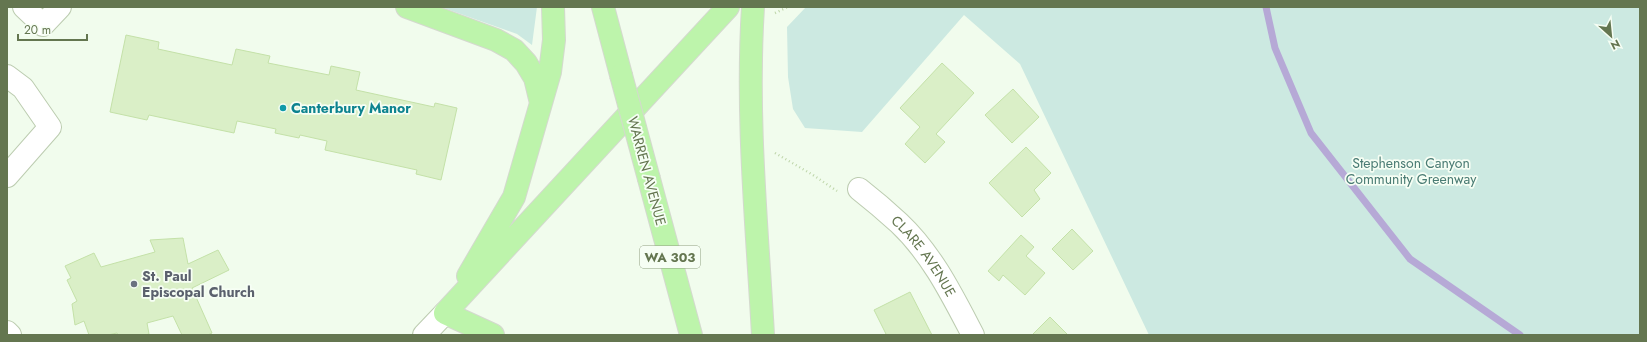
<svg xmlns="http://www.w3.org/2000/svg" width="1647" height="342" font-family="Jost,sans-serif">
	<style>
		.green { fill: #cce9e1 }
		.lines { fill: none; stroke-linecap: round; stroke-linejoin: round }
		.stream { stroke: #b6a9d6; stroke-width: 7 }
		.building { fill: #daefc7; stroke: #c4e1a8 }
		.minor-casing { stroke: #bcccb0; stroke-width: 24 }
		.major-casing { stroke: #d4d9ce; stroke-width: 24 }
		.path { stroke: #bed5a9; stroke-width: 2.5; stroke-dasharray: 1 3; stroke-linecap: butt }
		.minor { stroke: #fff; stroke-width: 22 }
		.major { stroke: #bdf4ab; stroke-width: 22 }
		.major-bridge-casing { stroke: #d4d9ce; stroke-width: 24; stroke-linecap: butt }
		.major-bridge { stroke: #bdf4ab; stroke-width: 22 }
		.culture-dot { fill: #0f9aa8; stroke: #f6fef4; stroke-width: 1.5 }
		.worship-dot { fill: #6b7280; stroke: #f6fef4; stroke-width: 1.5 }
		.labels { text-anchor: middle; dominant-baseline: central; stroke-width: 3.5; stroke-linejoin: round; paint-order: stroke }
		.shield { fill: #f6fef4; stroke: #909f81; stroke-width: 1 }
		.shield-label { font-size: 13px; font-weight: bold; fill: #647650 }
		.culture-label { font-size: 14px; font-weight: bold; fill: #0d838f; stroke: #f6fef4; text-anchor: start }
		.park-label { font-size: 14px; fill: #497b73; stroke: #f6fef4 }
		.street-label { font-size: 14px; fill: #647650; stroke: #f6fef4 }
		.worship-label { font-size: 14px; font-weight: bold; fill: #5b616d; stroke: #f6fef4; text-anchor: start }
	</style>
	<rect width="100%" height="100%" fill="#f1fced"/>
	<!-- green -->
	<path class="green" d="M441,7H537L532,45L517,34Z
		M806,7H1640V335H1149L1020,64L964,15L862,132L805,128L793,109L788,77L787,27Z"/>
	<g class="lines">
		<!-- stream -->
		<path class="stream" d="M1266,7L1275,48L1311,133L1410,259L1520,335"/>
	</g>
	<!-- building -->
	<path class="building" d="M126,35L159,42L158,49L232,65L236,49L270,56L268,63L329,75L331,66L360,72L356,90L434,107L435,103L457,108L441,180L416,174L417,170L325,150L327,141L300,135L299,138L275,133L276,129L237,121L234,133L149,115L147,120L110,112Z
		M942,63L974,93L936,134L945,142L925,163L905,144L920,127L900,108Z
		M1013,89L1039,117L1012,143L985,115Z
		M1026,147L1051,173L1034,190L1040,199L1022,217L989,183Z
		M1072,229L1093,251L1073,270L1052,249Z
		M1021,235L1034,247L1026,256L1045,273L1025,295L1003,275L999,281L988,271Z
		M183,238L188,264L218,250L229,270L192,288L212,333L208,335H182L173,316L147,323L149,334L145,335H118L117,333L108,335H89L84,321L75,325L72,304L77,301L67,280L71,278L65,266L94,253L101,267L155,252L150,240Z
		M910,292L932,335H884L886,334L874,310Z
		M1050,317L1068,335H1032Z"/>
	<g class="lines">
		<!-- minor casing -->
		<g class="minor-casing">
			<g id="minor">
				<path d="M24,7L43,25L60,7"/>
				<path d="M7,76L23,88L50,127L7,176"/>
				<path id="s1" d="M859,189C873,200 886,211 899,223C932,254 952,295 973,335"/>
				<path d="M7,332L10,335"/>
				<path d="M424,335L445,313"/>
			</g>
		</g>
		<!-- major casing -->
		<g class="major-casing">
			<path id="major" d="M407,7L496,40L514,50L526,63L535,78L541,103
				M603,7L621,75
				M753,7C746,116 757,226 763,335
				M649,179L691,335
				M468,276L514,197L550,72L554,40L553,7
				M445,313L728,7
				M445,313L493,335"/>
		</g>
		<!-- path -->
		<path class="path" d="M775,13L788,7
			M775,153L813,175L837,191"/>
		<!-- minor -->
		<use href="#minor" class="minor"/>
		<!-- major -->
		<use href="#major" class="major"/>
		<!-- major-bridge casing -->
		<g class="major-bridge-casing">
			<path id="major-bridge" d="M621,75L649,179"/>
		</g>
		<!-- major-bridge -->
		<use href="#major-bridge" class="major-bridge"/>
	</g>
	<!-- markers -->
	<circle class="culture-dot" cx="283" cy="108" r="4"/>
	<circle class="worship-dot" cx="134" cy="284" r="4"/>
	<g class="labels">
		<!-- shield labels -->
		<rect class="shield" x="640" y="246" width="60" height="22" rx="3"/>
		<g class="shield-label">
			<text x="670" y="257">WA 303</text>
		</g>
		<!-- culture labels -->
		<g class="culture-label">
			<text x="291" y="108">Canterbury Manor</text>
		</g>
		<!-- park labels -->
		<g class="park-label">
			<text x="1411" y="163">Stephenson Canyon<tspan x="1411" dy="16">Community Greenway</tspan></text>
		</g>
		<!-- street labels -->
		<g class="street-label">
			<text transform="translate(647 171) rotate(75)">WARREN AVENUE</text>
			<text stroke="none"><textPath href="#s1" startOffset="94">CLARE AVENUE</textPath></text>
		</g>
		<!-- worship labels -->
		<g class="worship-label">
			<text x="142" y="276">St. Paul<tspan x="142" dy="16">Episcopal Church</tspan></text>
		</g>
	</g>
	<!-- border -->
	<rect width="1647" height="342" fill="none" stroke="#647650" stroke-width="16"/>
	<!-- north arrow -->
	<g transform="translate(1611 36) rotate(153)" stroke="#f6fef4" stroke-width="3" paint-order="stroke">
	<path d="M0-3L7 15L0 10L-7 15Z" fill="#647650"/>
	<text y="-6" font-size="11" font-weight="bold" text-anchor="middle" fill="#647650">N</text>
	</g>
	<!-- scale -->
	<path d="M18 34v6h69v-6" fill="none" stroke="#647650" stroke-width="2"/>
	<text x="24" y="34" font-size="12" fill="#647650" stroke="#f6fef4" stroke-width="3" paint-order="stroke">20 m</text>
</svg>
